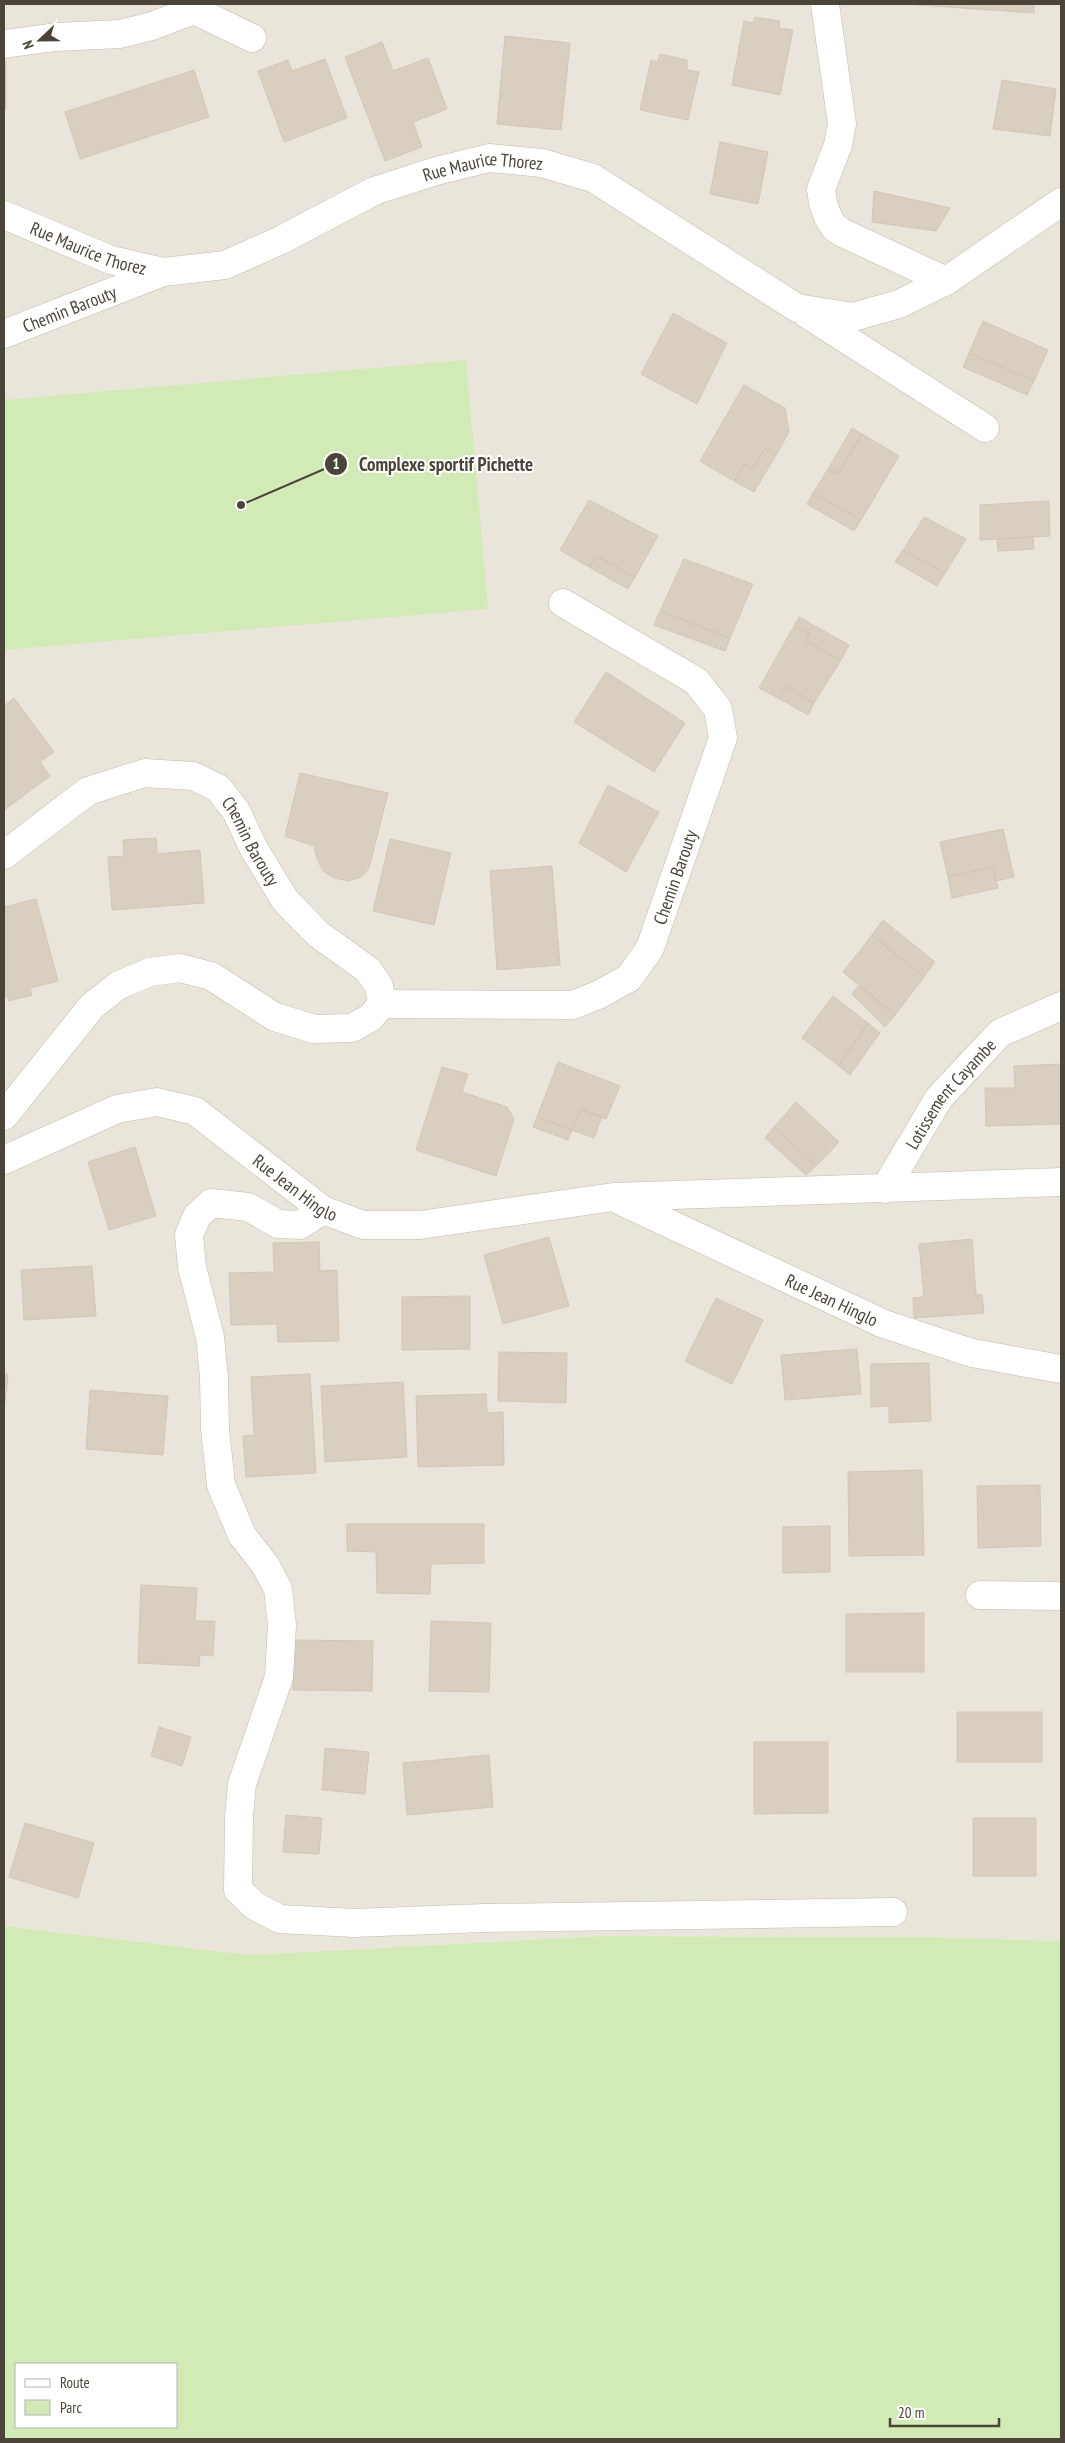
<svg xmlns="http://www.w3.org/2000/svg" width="1065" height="2443" font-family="'PT Sans Narrow',sans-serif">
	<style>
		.residential { fill: #eae5da }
		.green { fill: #d2eab5; fill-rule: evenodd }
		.building { fill: #d8cfc1; stroke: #d3c7b4 }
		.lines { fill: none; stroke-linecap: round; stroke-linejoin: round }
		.minor-casing { stroke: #c2bbae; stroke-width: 29 }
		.minor { stroke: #fff; stroke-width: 28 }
		.labels { text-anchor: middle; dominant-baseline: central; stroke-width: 4; stroke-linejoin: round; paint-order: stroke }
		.street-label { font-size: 18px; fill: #4b4439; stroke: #fff }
		.leader { fill: none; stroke: #4b4439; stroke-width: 2 }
		.callout-dot { fill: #4b4439; stroke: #fff; stroke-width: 2 }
		.mark-label { font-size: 15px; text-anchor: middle; font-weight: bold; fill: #fff }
		.callout-label { font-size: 19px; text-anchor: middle; font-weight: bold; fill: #4b4439; stroke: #fff; stroke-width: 4; stroke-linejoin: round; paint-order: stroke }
	</style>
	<rect width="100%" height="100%" fill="#f6f3ec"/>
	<!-- residential -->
	<path class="residential" d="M4,4H1061V1941L925,1937L600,1936L250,1955L4,1926Z"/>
	<!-- green -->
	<path class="green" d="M466,360L488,609L4,650V400Z
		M4,1926L250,1955L600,1936L925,1937L1061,1941V2439H4ZM16,2364H176V2427H16Z"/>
	<!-- building -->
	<path class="building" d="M905,4H1034V13Z
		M755,17L780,21L779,28L793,30L780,95L732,85L744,21L753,23Z
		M505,36L570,43L561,130L497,124Z
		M382,42L393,71L428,58L447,109L413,122L422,147L385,161L345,57Z
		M660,54L687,60V70L699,72L688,120L640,110L651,60L658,62Z
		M325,59L347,118L284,142L258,71L288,60L292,71Z
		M4,61H6V109H4Z
		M194,70L209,117L80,159L65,112Z
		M1002,80L1056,89L1050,136L993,129Z
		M720,142L768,152L758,204L710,194Z
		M874,191L950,208L936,231L872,222Z
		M673,313L727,343L697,404L641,374Z
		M983,321L1048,350L1034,381L969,353Z
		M969,353L1034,381L1027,395L963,367Z
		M744,385L785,408L789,432L776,455L765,448L752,468L745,464L734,481L700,461Z
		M852,428L862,434L838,474L828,469Z
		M862,434L899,456L861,520L813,493L828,469L838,474Z
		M765,448L776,455L754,492L734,481L745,464L752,468Z
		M813,493L861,520L854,531L807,504Z
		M589,500L658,536L635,577L596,556L589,567L560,550Z
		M1049,501L1050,536L980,540V505Z
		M924,517L966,539L945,573L903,550Z
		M1033,537L1034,549L998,551L997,539Z
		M903,550L945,573L937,586L895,562Z
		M596,556L635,577L628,589L589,567Z
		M684,559L753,584L730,638L660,611Z
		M660,611L730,638L725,651L654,625Z
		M799,617L849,645L841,660L805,641L810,634L794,626Z
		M794,626L810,634L805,641L841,660L814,703L786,687L780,699L759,688Z
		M606,672L685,723L654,772L574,722Z
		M786,687L814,703L808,715L780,699Z
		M14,698L54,752L40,762L50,776L4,810V706Z
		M300,773L388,793L369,868L361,877L349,881L334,878L323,871L317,859L314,846L285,836Z
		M608,785L659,812L626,872L579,843Z
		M1003,829L1014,877L996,881L993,867L948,877L940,842Z
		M156,838L157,854L200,850L204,903L112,910L108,857L124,856L123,840Z
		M390,839L451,853L434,925L373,911Z
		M552,866L560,965L497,970L490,871Z
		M993,867L998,888L952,898L948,877Z
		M36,899L58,981L30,988L32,995L9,1001L7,995L4,996V907Z
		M883,920L935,962L924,977L872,935Z
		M872,935L924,977L895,1015L843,972Z
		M859,985L895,1015L885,1027L852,994Z
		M833,996L868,1023L839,1066L802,1038Z
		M868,1023L880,1033L850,1075L839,1066Z
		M558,1062L620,1086L606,1119L581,1109L572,1130L537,1117Z
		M1061,1064V1124L986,1126L985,1088H1015L1014,1066Z
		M442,1067L468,1074L462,1092L507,1107L514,1119L496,1176L416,1150Z
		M796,1102L839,1142L816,1166L774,1127Z
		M581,1109L602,1117L594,1138L572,1130Z
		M537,1117L572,1130L568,1140L533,1127Z
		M774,1127L816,1166L806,1175L765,1138Z
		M135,1147L156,1216L109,1230L88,1162Z
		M549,1237L569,1306L503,1324L484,1255Z
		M972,1239L976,1295H982L984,1313L914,1318L913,1298L924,1297L919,1244Z
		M319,1242L320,1271L337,1270L339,1341L278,1342L277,1324L231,1325L229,1273L274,1272L273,1243Z
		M92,1266L96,1316L24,1320L21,1270Z
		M470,1296V1349L402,1350V1297Z
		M716,1298L763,1320L732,1384L685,1361Z
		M857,1349L861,1394L785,1400L781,1355Z
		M499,1352L567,1353L566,1403L498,1401Z
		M929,1363L931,1421L889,1423V1406L871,1407V1364Z
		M4,1374L8,1375L4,1409Z
		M310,1374L316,1473L246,1477L243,1436L254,1435L251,1377Z
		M403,1382L407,1457L325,1462L321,1386Z
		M90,1390L168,1396L163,1455L86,1449Z
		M486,1394L487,1413L503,1412L504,1465L418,1467L416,1396Z
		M922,1470L924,1555L849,1556L848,1472Z
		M1040,1485L1041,1546L978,1548L977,1486Z
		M347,1524H484V1563L431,1564L430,1594L377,1593L376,1552L347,1551Z
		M830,1526V1572L783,1573V1527Z
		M141,1585L197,1588L195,1621H215L213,1656L200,1655L199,1666L138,1663Z
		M924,1613V1672H846V1614Z
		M431,1621L491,1623L489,1692L429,1691Z
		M294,1640L373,1641L372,1691L293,1690Z
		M957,1712H1042V1762H957Z
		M159,1727L191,1737L182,1766L151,1756Z
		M754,1742H828V1813L754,1814Z
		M325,1748L369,1752L365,1794L322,1790Z
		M489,1755L493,1807L407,1815L403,1763Z
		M286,1815L322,1818L319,1854L283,1852Z
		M973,1818H1036V1876H973Z
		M25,1823L94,1843L78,1898L9,1877Z"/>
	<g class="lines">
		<!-- minor casing -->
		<g class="minor-casing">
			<g id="minor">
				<path d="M825,4L842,124L838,145L821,189L823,203L828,217L834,227L843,233L946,281"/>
				<path d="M4,44L56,37L120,34L152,26L194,10L252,38"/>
				<path id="s1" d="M4,215L111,260L163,272L225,265L281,240L374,191L436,171L489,158L542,163L593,178L797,308L853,317L899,304L946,281L1061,202"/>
				<path d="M807,314L985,428"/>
				<path id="s2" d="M4,334L163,272"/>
				<path id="s3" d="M4,855L88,791L145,773L193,776L218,788L236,811L254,849L285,900L318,934L368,970L379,986L382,1004L370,1018L352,1028L314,1029L275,1017L211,976L180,968L150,972L119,985L92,1006L4,1116"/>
				<path id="s4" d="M382,1004L573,1005L598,995L629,978L650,948L723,738L718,709L696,681L563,603"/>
				<path id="s5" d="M4,1160L117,1109L157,1102L195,1111L323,1210L363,1225H420L613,1197L1061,1182"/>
				<path id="s6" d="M885,1189L939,1098L1000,1033L1061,1006"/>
				<path id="s7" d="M619,1200L884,1324L972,1353L1061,1369"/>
				<path d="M323,1210L300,1225L278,1224L248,1207L211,1203L197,1216L189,1235L192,1267L210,1337L214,1378L215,1429L221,1485L242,1535L266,1566L278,1589L282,1625L279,1677L242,1784L239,1816L238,1890L255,1906L280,1919L354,1923L484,1918L893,1912"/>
				<path d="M980,1595L1061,1596"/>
			</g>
		</g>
		<!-- minor -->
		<use href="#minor" class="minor"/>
	</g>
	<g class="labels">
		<!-- street labels -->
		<g class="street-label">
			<text stroke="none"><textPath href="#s1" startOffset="511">Rue Maurice Thorez</textPath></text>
			<text stroke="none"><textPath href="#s1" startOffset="91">Rue Maurice Thorez</textPath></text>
			<text stroke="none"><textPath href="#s2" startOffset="70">Chemin Barouty</textPath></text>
			<text stroke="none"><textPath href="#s3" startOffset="304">Chemin Barouty</textPath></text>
			<text stroke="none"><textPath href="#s4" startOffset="365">Chemin Barouty</textPath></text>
			<text stroke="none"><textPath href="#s6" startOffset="116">Lotissement Cayambe</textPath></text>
			<text stroke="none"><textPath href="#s5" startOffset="330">Rue Jean Hinglo</textPath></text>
			<text stroke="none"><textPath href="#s7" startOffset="235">Rue Jean Hinglo</textPath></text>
		</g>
	</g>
	<!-- callouts -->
	<path class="leader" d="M241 505L336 464"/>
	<g class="callout-dot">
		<circle cx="241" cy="505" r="5"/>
		<circle cx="336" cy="464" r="12"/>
	</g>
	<g class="mark-label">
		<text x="336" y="469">1</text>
	</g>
	<g class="callout-label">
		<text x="446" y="471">Complexe sportif Pichette</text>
	</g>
	<!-- border -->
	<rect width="1065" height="2443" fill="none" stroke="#4b4439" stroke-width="10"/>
	<!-- legend -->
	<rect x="15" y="2363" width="162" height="65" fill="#ffffff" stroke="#b7b4b0"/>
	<rect x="25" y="2379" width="25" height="8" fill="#ffffff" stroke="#b7b4b0"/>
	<text x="60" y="2388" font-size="15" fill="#4b4439">Route</text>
	<rect x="25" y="2400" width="25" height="15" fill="#d2eab5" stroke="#b7b4b0"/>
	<text x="60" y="2413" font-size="15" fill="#4b4439">Parc</text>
	<!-- north arrow -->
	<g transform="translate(40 40) rotate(248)" stroke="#ffffff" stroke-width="4" paint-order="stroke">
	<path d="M0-4L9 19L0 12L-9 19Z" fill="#4b4439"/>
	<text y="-8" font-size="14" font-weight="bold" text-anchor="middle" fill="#4b4439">N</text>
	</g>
	<!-- scale -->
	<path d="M890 2418v8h109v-8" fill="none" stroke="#4b4439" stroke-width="2.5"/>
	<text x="898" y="2418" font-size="15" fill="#4b4439" stroke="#ffffff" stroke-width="4" paint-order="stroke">20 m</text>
</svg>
